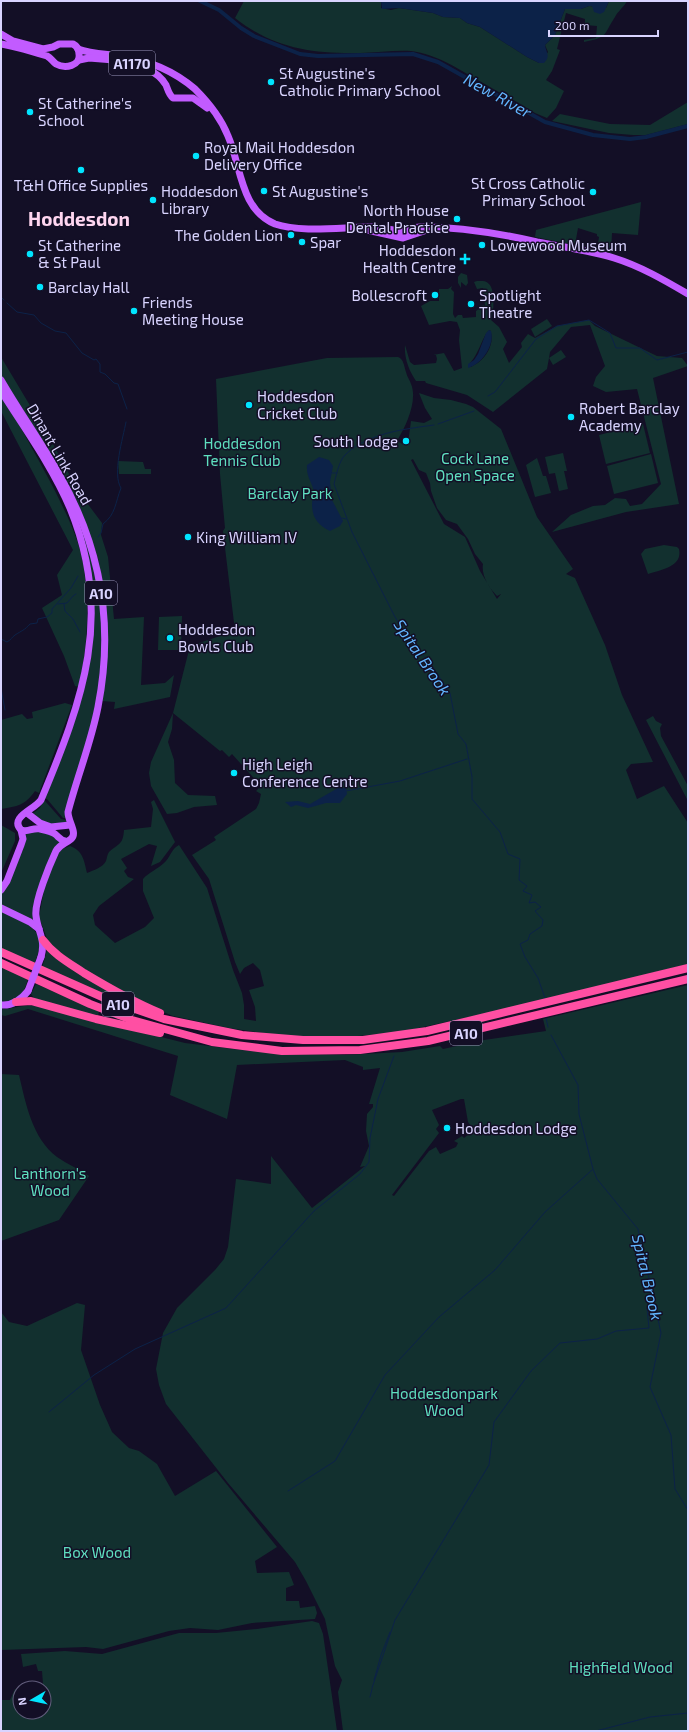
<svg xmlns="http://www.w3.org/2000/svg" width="689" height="1732" font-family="'Exo 2',sans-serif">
	<rect width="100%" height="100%" fill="#130f26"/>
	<g fill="#12302f" fill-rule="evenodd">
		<path d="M244,1H381V8L391,10L399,8L433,13L443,17L460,18L467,23L480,27L527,57L539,63L548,52L545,45L555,35L565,9H581L589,6L606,8L609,1H627C624,7 618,11 615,17C603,35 609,37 584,42V40L596,38L597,26L585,25V19L566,13L557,49L560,50L552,71L546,80L564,91L556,108L547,118L535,113C518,102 500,93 483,83C460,70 437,54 411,51C394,50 377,53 360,53C312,54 273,48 235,18Z"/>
		<path d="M688,102V124L646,135H633L609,133L552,121L560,114L610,124L650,125Z"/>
		<path d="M641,202L638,235L612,233L611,253L597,250L599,237L597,236V234L578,228L575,245L535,237L536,230Z"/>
		<path d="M461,273L467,275L468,283L466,286L461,282V288L458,283V277Z"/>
		<path d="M477,281C481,281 486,280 489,284C495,289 494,314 491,320L499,327L507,342L503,349L509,363L522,347L521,343L528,334L535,338L557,326L589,320L595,326L657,356L682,358L688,366L653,378L679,504L626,512L552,532L571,515L593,506L605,505L615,498L626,499L630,506L642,504L661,484L637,389L606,392L593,386L596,377L605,366L590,325L571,327L550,352L549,358L561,350L566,357L553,365L549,358L547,369L493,412L467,395L426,383L425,381H416C409,371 404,358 405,345L410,362L414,365L436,363L437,359L436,355H433L444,353L454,371L462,368L459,340L460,330L457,322L450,321L429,325L421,306L430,301H439V289H448L452,286L451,289L454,292L453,314L455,318L458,315H462L463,318L476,317V311L480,308V306L484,305V307L485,305L483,288L477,289L474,282ZM490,330C495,341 488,355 479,362C477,364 473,365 471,367L468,365C479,356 483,333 490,330Z"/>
		<path d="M547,319L552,326L535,337L531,329Z"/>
		<path d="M1,357L50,439L44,443L1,375Z"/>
		<path d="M398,357C404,359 404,367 406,372C407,377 410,380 411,384C418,400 406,426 398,439L399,442L404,445L408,443L411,421L424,423L432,419L425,408L419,393L434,398L451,400L466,404L473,407L501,429L537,517L573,569L566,574L575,578L605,645L622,695L653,762L631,764L626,770L637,799L664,786L688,823V964L529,1004L400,1032L337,1038L277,1035L229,1028L173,1016L129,998L87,972L49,944L39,917L44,890L56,855L62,849L70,846C83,851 84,860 87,873C94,870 102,868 106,861C107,858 107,855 109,852C119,843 123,845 124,830L151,827L153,809L151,802L154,800L175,842L160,862L151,866L157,846L149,844L121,859L127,868L124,871L128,877L134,879L99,906L93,915L95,925L115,943L145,927L154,918L143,891V879C149,872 158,869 164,863C170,858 171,849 179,845L207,888L233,970L242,993L244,1005V1019L256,1021L255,1007L249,990L264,986L260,970L253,963L244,968L240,974L235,962L209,879L192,855L216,840L214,837L256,809L259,803L261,794L256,791L261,786L232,754L229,757L222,750L220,751L173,713L172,729L168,742L174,760L175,783L188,795L215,796L217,805L194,807L177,813L167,814L151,786L149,773L151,762L173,713L190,646L235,631L223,531L225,528L220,474L216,379L327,358ZM413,459L419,470L426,473L430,483L431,491L437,508L446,520L457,524L468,539L475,554L483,564C481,575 489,588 497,596L501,594L497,599L480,571L465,537L444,524L411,460Z"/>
		<path d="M1,393C19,424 36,455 53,487C66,513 80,540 84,569C90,609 87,648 79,687L75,686L64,656L42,608L62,595L57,575L73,550L1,411Z"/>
		<path d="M18,412L88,540L101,605L102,653L97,704L66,818H63L47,799L44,798L81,701L87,677L93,628L78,526Z"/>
		<path d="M643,424L650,453L606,464L599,435Z"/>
		<path d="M53,444L78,491L102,523L101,535L108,557L114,619L144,617L141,685L165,683L174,675L170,697L114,709L115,702L102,701L104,593L98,558L77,501L47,449Z"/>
		<path d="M563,453L567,471H564L568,489L559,491L555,473L549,474L545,457Z"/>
		<path d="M651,454L658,483L614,494L607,466Z"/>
		<path d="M537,458L543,476H546L551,493L535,497L526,465Z"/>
		<path d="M118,461L143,462L145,469H151V474H119Z"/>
		<path d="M664,545L677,547L679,549C683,567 660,570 648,574L641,554L645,549Z"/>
		<path d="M182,616L181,650H158L159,617Z"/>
		<path d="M65,703L72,705L39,793L35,791C24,806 18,806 1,809V720L22,714L27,719L33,718L32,712Z"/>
		<path d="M653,716L656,721L662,724L660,728L661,736L688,786V801L646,720Z"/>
		<path d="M43,800L45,801L61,819L66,820L67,822C51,827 44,824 32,814L40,808Z"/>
		<path d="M1,825L15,833V841L1,873Z"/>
		<path d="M33,831L48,833L60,842L56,847L35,922L1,905V893L21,852L23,851L25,834Z"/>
		<path d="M1,912C27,923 51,930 34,964L1,948Z"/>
		<path d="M47,950L119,997L118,1000L42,968Z"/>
		<path d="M1,967L28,979C23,996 19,1000 1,1002Z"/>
		<path d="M36,984L99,1011L98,1017L36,1001L31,994Z"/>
		<path d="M688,985V1731H343L338,1692L342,1680L335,1666L325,1619L306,1581L295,1562L228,1483L166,1404L159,1385L156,1369L163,1333L177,1308L215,1270L224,1259L228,1247L236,1179L271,1184V1156L312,1208L365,1166L360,1167L369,1146L366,1131L367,1114L373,1107V1104H369L380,1068L363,1070V1067L345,1060L237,1065L227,1119L170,1095L178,1056L28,1009L5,1016L1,1015V1009C15,1009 24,1004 38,1006L185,1043L242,1050L291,1054L345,1055L402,1052L440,1046L443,1049L484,1040L546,1031L543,1019ZM461,1099H464L468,1122L474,1130L464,1138L462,1136L454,1141L458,1143L456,1147L440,1154L436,1147L429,1151L394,1196L392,1195L439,1133L436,1129L439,1125L432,1110Z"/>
		<path d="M1,1074L19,1075C26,1104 32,1138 57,1157C67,1164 79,1169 89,1176L59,1220L1,1241Z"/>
		<path d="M77,1303L85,1305L81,1350L100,1405L112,1432L129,1448L139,1451L157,1464L175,1496L216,1471L277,1547L255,1561L257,1573L289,1572L294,1585L286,1588V1601H299L300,1608L315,1606L317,1613L315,1619L252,1623L218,1630L190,1628L169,1631L103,1649L86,1647L1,1650V1312L9,1322L27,1326Z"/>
		<path d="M312,1621L319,1623L323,1634L337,1731H1V1700H10L15,1689H20V1712H44V1688H23L43,1684L42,1671H38L36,1664L23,1667L21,1654L65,1651L102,1654L179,1633H216L257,1629Z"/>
	</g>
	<g fill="#0c2248">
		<path d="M381,1H609L604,12L600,14L594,12L592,6H589L581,9H565L555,35L545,45C546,52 551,56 544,63H539L527,57L480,27L467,23L460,18L443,17L433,13L399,8L382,9Z"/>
		<path d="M489,330L491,331C495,345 482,364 468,368V364L474,360L478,354L486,333Z"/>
		<path d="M319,457L329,460L333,466L330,482L332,500L343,521L340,526L330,531C318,525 312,518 312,504C312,500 314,496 314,492C312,482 306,477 307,465Z"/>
		<path d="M338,788H346L347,794L340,803H326L308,808L296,805L291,807L285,802L298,801L310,804Z"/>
	</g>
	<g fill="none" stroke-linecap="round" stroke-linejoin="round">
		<g stroke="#0c2248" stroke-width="1">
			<path d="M1,297L4,300"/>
			<path d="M7,303L17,312L34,315L41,323L55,331L66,333L82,353L94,360L96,359L100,364V372L105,374L114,383L118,384L127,409"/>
			<path d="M488,396L495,392L536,339L557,326L589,320L610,333L616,348H640L657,360L688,352"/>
			<path d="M438,424L474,411"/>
			<path d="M434,425C405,429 367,433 345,455C339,461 336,476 334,484L352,532L394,615L404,633L418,651L428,660L450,693L458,734L466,744L472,777V799L500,832L508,854L520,859L519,880L527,886L523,891L532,895L529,903L535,902L541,907L535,911L543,920L542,926L530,934L528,940L520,944L525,957L538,978L545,998"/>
			<path d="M332,473H337"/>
			<path d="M342,518L346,519"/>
			<path d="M98,537L101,533L103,524C116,514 115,503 121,488C112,474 123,438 126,422"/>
			<path d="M58,604L67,603L73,596L76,594"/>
			<path d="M64,604L65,611L73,619L80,632"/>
			<path d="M1,639L7,642C11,640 12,637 15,635C21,631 25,630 30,624L37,623L38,619L47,617L52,613V609L71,588L78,576"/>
			<path d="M1,688L5,710"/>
			<path d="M346,791L400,781L467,759"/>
			<path d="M546,1018L548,1027"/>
			<path d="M551,1035L578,1085L579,1114L593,1169L597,1179L638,1229L661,1333L650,1387L671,1435L675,1489L688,1510"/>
			<path d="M49,1412L94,1375L135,1349L226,1308L314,1211L360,1174L369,1162L370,1138L378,1099L394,1056"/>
			<path d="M288,1491L335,1461L385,1375L439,1317L495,1270L545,1212L592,1170"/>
			<path d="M374,1680L381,1655L390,1632"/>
			<path d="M372,1688L395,1620L489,1465L494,1422L531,1371L560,1343L597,1339L616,1331L649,1328L647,1308L653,1302"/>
			<path d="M370,1697L372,1689"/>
			<path d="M596,1731L650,1717L688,1713"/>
		</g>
		<path stroke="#0c2248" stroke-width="4" d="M200,1L219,10L241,28L254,36L300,54L318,56L413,54L438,62L545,122L593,135L630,139L646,137L688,126"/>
		<g stroke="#c25bff" stroke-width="7">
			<path d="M1,34L13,41L43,49L53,47L59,44H73C77,46 79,49 79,54C81,66 65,69 56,64C52,61 51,58 47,56C37,53 10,45 1,44"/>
			<path d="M78,49C91,54 107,54 120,56C147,60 174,71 195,89C208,102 221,118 228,136C241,165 240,210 275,224C301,233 343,227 371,227C381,227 390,230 399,231C404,232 413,227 420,227C460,227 498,233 537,242C562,247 589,250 614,258C640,266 664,280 688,294"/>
			<path d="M79,60L89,58L114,60"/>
			<path d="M124,62C140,65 157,70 166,85C168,90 169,95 173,98H193L207,108"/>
			<path d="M367,230L403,238L430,229"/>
			<path d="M1,380C20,413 42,443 60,476C101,548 114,626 98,707C91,743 77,777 68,812C68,822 78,833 71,839C65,844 60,844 56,851C50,864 34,902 36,916C38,933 46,939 41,957"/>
			<path d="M1,391C25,429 52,466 70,508C114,615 83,700 41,800C34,810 9,817 21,830C28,833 33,827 40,829C45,830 51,831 55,834C59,837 60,840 65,841"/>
			<path d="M27,813L40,823L51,827L70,825"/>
			<path d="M1,890L7,881L21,845L23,839L21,830"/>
			<path d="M1,908L30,922L39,929"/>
			<path d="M1,1005C13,1006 21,1000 28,991"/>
		</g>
		<g stroke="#ff4fa3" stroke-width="8">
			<path d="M43,940C54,955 69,963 84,973C109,988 133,1002 160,1013"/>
			<path d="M1,952L109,1000L164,1019L242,1035L303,1040H363L427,1031L688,968"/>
			<path d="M1,963L90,1004L132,1020L212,1042L282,1051L360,1050L428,1041L688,979"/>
			<path d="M16,1002L31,1001L96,1019L160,1033"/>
		</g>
		<path stroke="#c25bff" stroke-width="7" d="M28,991L41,957"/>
	</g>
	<g fill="#00e5ff" stroke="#130f26" stroke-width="1.5">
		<circle cx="271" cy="82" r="4"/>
		<circle cx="30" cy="112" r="4"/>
		<circle cx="196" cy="156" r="4"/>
		<circle cx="81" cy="170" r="4"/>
		<circle cx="264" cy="191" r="4"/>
		<circle cx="593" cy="192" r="4"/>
		<circle cx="153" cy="200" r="4"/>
		<circle cx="457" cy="219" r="4"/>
		<circle cx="291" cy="235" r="4"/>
		<circle cx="302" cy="242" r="4"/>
		<circle cx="482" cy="245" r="4"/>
		<circle cx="30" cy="254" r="4"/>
		<path d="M463 253h4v4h4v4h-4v4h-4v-4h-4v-4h4z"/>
		<circle cx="40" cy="287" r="4"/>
		<circle cx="435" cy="295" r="4"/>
		<circle cx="471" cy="304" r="4"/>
		<circle cx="134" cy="311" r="4"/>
		<circle cx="249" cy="405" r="4"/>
		<circle cx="571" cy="417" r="4"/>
		<circle cx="406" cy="441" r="4"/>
		<circle cx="188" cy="537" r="4"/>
		<circle cx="170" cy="638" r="4"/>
		<circle cx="234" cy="773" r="4"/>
		<circle cx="447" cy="1128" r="4"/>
	</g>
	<g text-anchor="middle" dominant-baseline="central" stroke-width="3" stroke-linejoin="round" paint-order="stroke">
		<g fill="#130f26" stroke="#9e99be" stroke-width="1">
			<rect x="109" y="51" width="46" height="24" rx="3"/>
			<rect x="85" y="581" width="32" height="24" rx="3"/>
			<rect x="102" y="992" width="32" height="24" rx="3"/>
			<rect x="450" y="1021" width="32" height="24" rx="3"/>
		</g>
		<g font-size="14" font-weight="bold" fill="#d9d4ff">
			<text x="132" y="63">A1170</text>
			<text x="101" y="593">A10</text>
			<text x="118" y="1004">A10</text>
			<text x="466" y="1033">A10</text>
		</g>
		<g font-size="15" fill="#d9d4ff" stroke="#130f26" text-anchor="start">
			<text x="279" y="73">St Augustine's<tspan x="279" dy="17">Catholic Primary School</tspan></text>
			<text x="38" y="103">St Catherine's<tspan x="38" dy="17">School</tspan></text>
			<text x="204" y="147">Royal Mail Hoddesdon<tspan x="204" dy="17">Delivery Office</tspan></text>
			<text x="585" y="183" text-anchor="end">St Cross Catholic<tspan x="585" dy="17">Primary School</tspan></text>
			<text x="81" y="185" text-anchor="middle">T&amp;H Office Supplies</text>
			<text x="161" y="191">Hoddesdon<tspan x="161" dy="17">Library</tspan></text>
			<text x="272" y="191">St Augustine's</text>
			<text x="449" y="210" text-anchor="end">North House<tspan x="449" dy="17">Dental Practice</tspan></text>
			<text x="283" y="235" text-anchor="end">The Golden Lion</text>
			<text x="310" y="242">Spar</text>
			<text x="38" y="245">St Catherine<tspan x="38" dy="17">&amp; St Paul</tspan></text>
			<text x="490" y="245">Lowewood Museum</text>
			<text x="456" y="250" text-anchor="end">Hoddesdon<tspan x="456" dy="17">Health Centre</tspan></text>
			<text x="48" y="287">Barclay Hall</text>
			<text x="427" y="295" text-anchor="end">Bollescroft</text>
			<text x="479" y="295">Spotlight<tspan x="479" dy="17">Theatre</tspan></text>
			<text x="142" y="302">Friends<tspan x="142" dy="17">Meeting House</tspan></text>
			<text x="257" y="396">Hoddesdon<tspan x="257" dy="17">Cricket Club</tspan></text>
			<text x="579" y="408">Robert Barclay<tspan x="579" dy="17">Academy</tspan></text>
			<text x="398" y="441" text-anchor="end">South Lodge</text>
			<text x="196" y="537">King William IV</text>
			<text x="178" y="629">Hoddesdon<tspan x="178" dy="17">Bowls Club</tspan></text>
			<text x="242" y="764">High Leigh<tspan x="242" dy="17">Conference Centre</tspan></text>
			<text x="455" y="1128">Hoddesdon Lodge</text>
		</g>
		<g font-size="15" fill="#5fe0c0" stroke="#130f26">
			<text x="242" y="443">Hoddesdon<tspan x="242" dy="17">Tennis Club</tspan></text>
			<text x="475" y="458">Cock Lane<tspan x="475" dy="17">Open Space</tspan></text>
			<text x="290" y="493">Barclay Park</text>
			<text x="50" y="1173">Lanthorn's<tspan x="50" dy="17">Wood</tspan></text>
			<text x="444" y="1393">Hoddesdonpark<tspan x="444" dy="17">Wood</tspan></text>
			<text x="97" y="1552">Box Wood</text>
			<text x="621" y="1667">Highfield Wood</text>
		</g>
		<g font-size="15" fill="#d9d4ff" stroke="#130f26">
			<text transform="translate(60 454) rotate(60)">Dinant Link Road</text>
		</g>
		<g font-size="16" font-style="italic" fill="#62b6ff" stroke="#130f26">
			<text transform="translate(498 95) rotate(29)">New River</text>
			<text transform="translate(423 657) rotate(56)">Spital Brook</text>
			<text transform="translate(648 1277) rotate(77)">Spital Brook</text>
		</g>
		<g font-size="19" font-weight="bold" fill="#ffd6f0" stroke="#130f26">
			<text x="79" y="218">Hoddesdon</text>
		</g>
	</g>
	<rect width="689" height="1732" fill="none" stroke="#d9d4ff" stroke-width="4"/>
	<g transform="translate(32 1700) rotate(261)"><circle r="19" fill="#130f26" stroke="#625e7d"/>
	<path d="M0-3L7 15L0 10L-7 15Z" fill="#00e5ff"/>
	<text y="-6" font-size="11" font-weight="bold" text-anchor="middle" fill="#d9d4ff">N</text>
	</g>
	<path d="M549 30v6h109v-6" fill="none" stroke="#d9d4ff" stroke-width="2"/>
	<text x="555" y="30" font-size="12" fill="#d9d4ff" stroke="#130f26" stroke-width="3" paint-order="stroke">200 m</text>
</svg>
